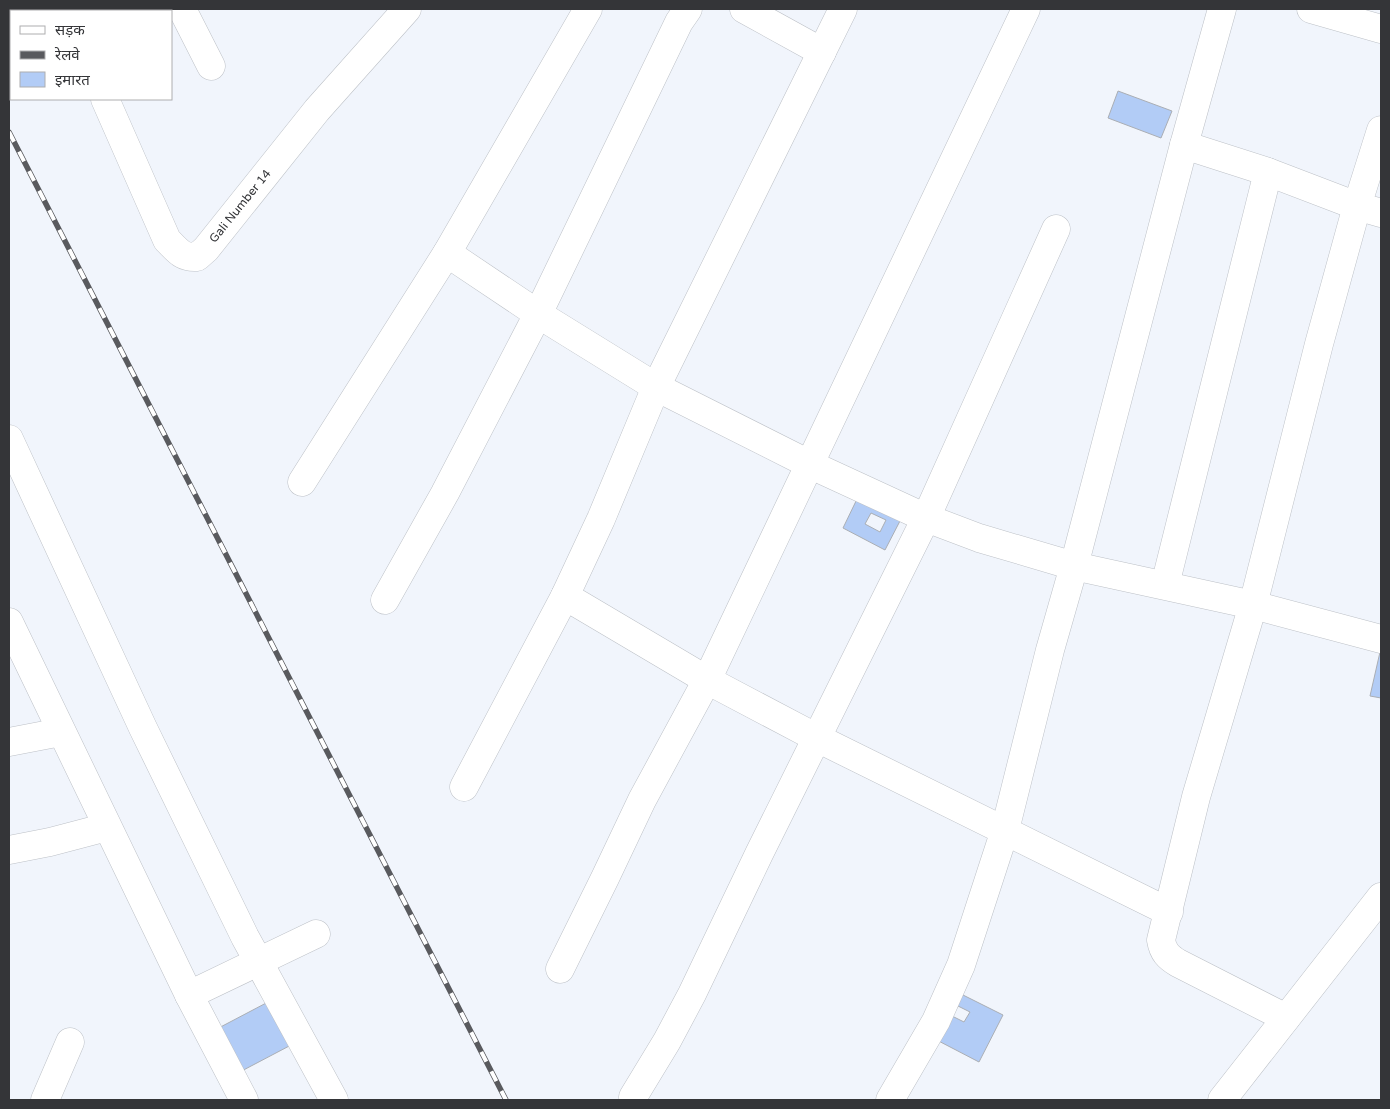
<svg xmlns="http://www.w3.org/2000/svg" width="1390" height="1109" font-family="'Varela Round','Noto Sans Devanagari',sans-serif">
	<rect width="100%" height="100%" fill="#f1f5fc"/>
	<g fill="#b2ccf6" stroke="#aaaeb4" fill-rule="evenodd">
		<path d="M1118,91L1172,111L1161,138L1108,118Z"/>
		<path d="M858,497L901,519L885,550L843,528ZM871,513L886,520L880,532L865,524Z"/>
		<path d="M1380,652H1381V698L1370,696Z"/>
		<path d="M953,990L1003,1015L979,1062L929,1036ZM958,1006L970,1012L964,1022L952,1016Z"/>
		<path d="M270,1001L293,1044L234,1075L211,1032Z"/>
	</g>
	<g fill="none" stroke-linecap="round" stroke-linejoin="round">
		<g stroke="#bdc1c7" stroke-width="29">
			<g id="minor">
				<path d="M65,9L66,11"/>
				<path d="M182,9L211,66"/>
				<path d="M744,9L822,52"/>
				<path d="M1311,9L1381,29"/>
				<path d="M105,99L167,240C178,251 182,258 197,257L206,249L317,110L407,9"/>
				<path d="M1184,145L1268,172L1357,206L1381,213"/>
				<path d="M447,253L538,314L656,387L809,464L926,518L979,538L1074,566L1253,605L1381,639"/>
				<path d="M9,439L143,728L245,937L334,1100"/>
				<path d="M302,482L447,253L588,9"/>
				<path d="M1165,585L1268,172"/>
				<path d="M565,596L707,680L817,738L1169,912"/>
				<path d="M385,600L445,493L538,314L679,22L688,9"/>
				<path d="M9,622L189,995L244,1100"/>
				<path d="M9,742L61,732"/>
				<path d="M464,787L565,596L601,519L656,387L843,9"/>
				<path d="M9,850L50,842L107,827"/>
				<path d="M560,969L605,878L642,800L707,680L1026,9"/>
				<path d="M189,995L316,934"/>
				<path d="M1286,1018L1178,963C1168,957 1163,952 1161,940L1196,797L1253,605L1319,344L1357,206L1381,130"/>
				<path d="M633,1097L667,1041L692,994L759,854L926,518L1056,229"/>
				<path d="M45,1100L70,1042"/>
				<path d="M890,1100L936,1021L961,965L1005,830L1050,650L1074,566L1184,145L1222,9"/>
				<path d="M1222,1100L1381,897"/>
			</g>
		</g>
		<use href="#minor" stroke="#fff" stroke-width="28"/>
		<g stroke="#595a5e" stroke-width="5.5">
			<path id="rail" d="M9,132L506,1100"/>
		</g>
		<use href="#rail" stroke="#fff" stroke-width="4" stroke-dasharray="11" stroke-linecap="butt"/>
	</g>
	<g text-anchor="middle" dominant-baseline="central" stroke-width="4" stroke-linejoin="round" paint-order="stroke">
		<g font-size="12" fill="#343538" stroke="#fff">
			<text transform="translate(240 206) rotate(-51)">Gali Number 14</text>
		</g>
	</g>
	<rect width="1390" height="1109" fill="none" stroke="#343538" stroke-width="20"/>
	<rect x="10" y="10" width="162" height="90" fill="#ffffff" stroke="#aeaeaf"/>
	<rect x="20" y="26" width="25" height="8" fill="#ffffff" stroke="#aeaeaf"/>
	<text x="55" y="35" font-size="15" fill="#343538">सड़क</text>
	<rect x="20" y="51" width="25" height="8" fill="#595a5e" stroke="#aeaeaf"/>
	<text x="55" y="60" font-size="15" fill="#343538">रेलवे</text>
	<rect x="20" y="72" width="25" height="15" fill="#b2ccf6" stroke="#aeaeaf"/>
	<text x="55" y="85" font-size="15" fill="#343538">इमारत</text>
</svg>
